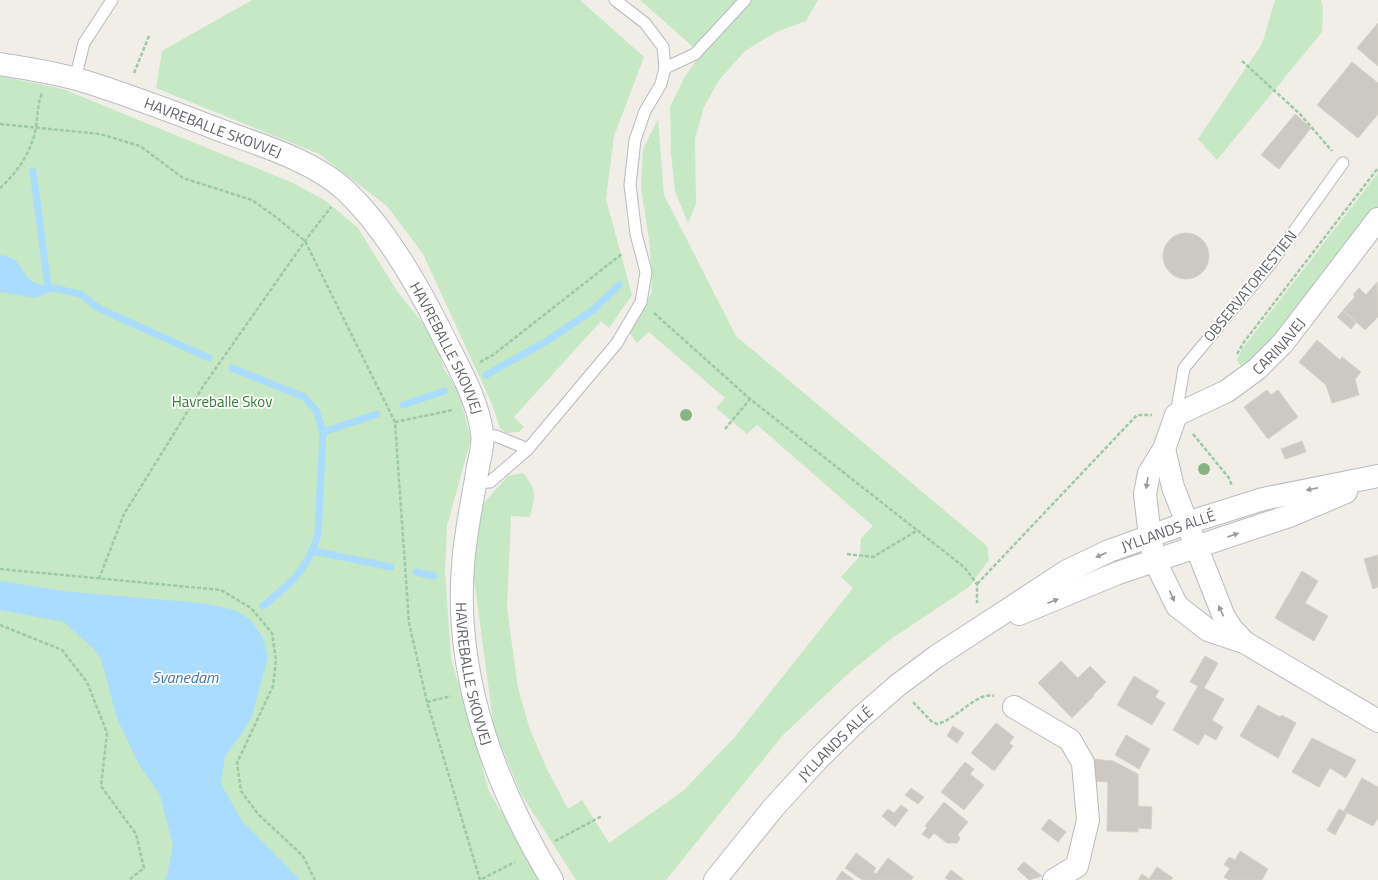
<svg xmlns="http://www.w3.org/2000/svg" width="1378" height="880" font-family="'Titillium Web',sans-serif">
	<rect width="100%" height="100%" fill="#f1eee7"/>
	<g fill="#c6e8c4">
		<path d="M252,0H580L644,57L614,136L606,199L632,295L609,328L601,321L514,417L524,427L519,432L506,433L500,428L492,404L423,254L387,206L319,154L156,88L162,51Z"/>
		<path d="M640,0H818L806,21L776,32L745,51L719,80L704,107L695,139L696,204L688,223L675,191L671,154L670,107L684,78L701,54Z"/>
		<path d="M1275,0H1321L1323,7L1322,32L1217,160L1198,139L1262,44Z"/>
		<path d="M0,76L63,89L293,183L326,201L358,228L397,291L434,337L444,369L459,393L471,439L447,526L445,572L451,658L489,791L541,880H0Z"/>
		<path d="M658,119L664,195L736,336L987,546L989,560L969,587L891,639L850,672L783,735L666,880H576L521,794L494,728L473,572L483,504L508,476L523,473C538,492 535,495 530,517L511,516L507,608L518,688L530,730L547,769L568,809L582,800L609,843L683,791L734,738L853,588L841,577L860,556L861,538L873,526L757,425L747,434L716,408L725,398L649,332L637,343L630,333L652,292L650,246L641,188L643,149Z"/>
		<path d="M1378,173V207L1300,309L1255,358L1240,365L1237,360L1242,349Z"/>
	</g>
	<g fill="#a9dcff">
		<path d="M0,255C23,257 20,274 33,282C38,284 44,285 48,287L50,292L35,298L0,292Z"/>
		<path d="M0,581L72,592L202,603L235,610L251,620L263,638L268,657L252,716L243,732L225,756L221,784L242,821L300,880H164L167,876L173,845L160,795L138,763L117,718L101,659L94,649L64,622L0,610Z"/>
	</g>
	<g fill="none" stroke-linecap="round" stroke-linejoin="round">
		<g stroke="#a9dcff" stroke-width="7">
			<path d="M33,171L48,287L80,294L100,309L209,358"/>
			<path d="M232,368L304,397L316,410L323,432L318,534C307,571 292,582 263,606"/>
			<path d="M486,375L545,342L593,310L619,285"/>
			<path d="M403,405L444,391"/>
			<path d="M323,432L377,414"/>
			<path d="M313,551L391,567"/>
			<path d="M416,572L434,576"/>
		</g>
	</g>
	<g fill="#ccc9c4" stroke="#d6d0c6">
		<path d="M1378,23V66L1357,48Z"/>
		<path d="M1352,62L1378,83V114L1358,138L1317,105Z"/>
		<path d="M1295,114L1311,128L1279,169L1261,155Z"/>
		<circle cx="1186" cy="256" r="23"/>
		<path d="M1377,282L1378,317L1365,330L1343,310L1355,297L1353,295L1359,288L1366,295Z"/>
		<path d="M1343,311L1356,323L1351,329L1337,317Z"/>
		<path d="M1317,340L1340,360L1342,357L1361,372L1355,379L1359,395L1332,403L1326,385L1299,362Z"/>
		<path d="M1267,390L1271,395L1278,390L1298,417L1268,439L1244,407Z"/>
		<path d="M1302,441L1306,452L1285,459L1281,449Z"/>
		<path d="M1378,555V587L1373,589L1364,559Z"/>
		<path d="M1302,571L1318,581L1305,603L1328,616L1314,641L1275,618Z"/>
		<path d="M1205,656L1218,663L1204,688L1224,699L1212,720L1223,727L1216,740L1205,734L1198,745L1173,730L1198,686L1190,682Z"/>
		<path d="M1061,661L1078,678L1090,666L1106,682L1093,695L1094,696L1072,718L1038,683Z"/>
		<path d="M1134,676L1159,691L1155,697L1165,703L1152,725L1117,705Z"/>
		<path d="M1258,705L1280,717L1282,715L1296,723L1278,758L1240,736Z"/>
		<path d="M996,723L1014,737L1009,743L1013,746L994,771L971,753Z"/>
		<path d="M953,726L964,733L957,743L947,736Z"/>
		<path d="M1126,735L1150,749L1139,769L1115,755Z"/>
		<path d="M1312,738L1356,760L1346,778L1330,768L1319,787L1292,772Z"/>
		<path d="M1092,759L1113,761L1138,774V806L1152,807L1151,829L1138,828V832L1107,831L1108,782L1091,781Z"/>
		<path d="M965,762L974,769L970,774L984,785L964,810L941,792Z"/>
		<path d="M1362,778L1378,787V818L1373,826L1344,811Z"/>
		<path d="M911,788L924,797L918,804L905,795Z"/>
		<path d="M944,802L968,822L958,834L960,839L957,843H947L934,833L929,839L922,834L927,828L925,826Z"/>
		<path d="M901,805L908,810L895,827L882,816L888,809L894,813Z"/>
		<path d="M1339,809L1347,813L1335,835L1327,830Z"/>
		<path d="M1049,819L1066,832L1058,842L1041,829Z"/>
		<path d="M1240,851L1268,869L1262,880H1229L1224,877L1230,868L1224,865L1229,857L1235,860Z"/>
		<path d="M856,853L876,868L873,872L876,874L888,858L913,877L911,880H862L845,868Z"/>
		<path d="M1024,862L1042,876L1029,880L1017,869Z"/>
		<path d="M1157,867L1173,878L1171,880H1138L1142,874L1149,879Z"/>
		<path d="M951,870L963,879V880H948L945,878Z"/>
		<path d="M842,871L854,880H836Z"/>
	</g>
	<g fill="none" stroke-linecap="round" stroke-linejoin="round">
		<g stroke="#b8babe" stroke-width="13">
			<g id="lane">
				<path d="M665,68L695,54L745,0"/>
				<path d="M75,79L84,43L112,0"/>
				<path d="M1176,415L1184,368L1271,263L1343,163"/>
				<path d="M483,436H496L528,449"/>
				<path d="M476,483L490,482L528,449L617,343L641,302L646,272L636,234L630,185L635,140L645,111L661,84L665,68L663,47L645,23L615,0"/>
			</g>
		</g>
		<g stroke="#b8babe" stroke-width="24">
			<g id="street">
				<path d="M1164,449L1173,487L1187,523"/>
				<path id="s1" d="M1150,537L1145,494L1149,473L1164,449L1176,415L1227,391L1257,369L1283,343L1378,219"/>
				<path d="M1014,707L1070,740L1083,763L1088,820L1077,866L1054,880"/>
			</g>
		</g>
		<g stroke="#b9bcc1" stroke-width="24">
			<g id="secondary">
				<path id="s2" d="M0,64C26,68 52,72 77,79C127,94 176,113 225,132C264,146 315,162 346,191C384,227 416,282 440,330C456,363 477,396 482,433C484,444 480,456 478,467C473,499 465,533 463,566C454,677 496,788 552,880"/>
				<path d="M1191,533L1224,617L1231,628L1244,642"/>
				<path d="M1152,547L1155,561L1177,606L1208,630L1244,642L1378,721"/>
				<path d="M1019,614L1118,573L1292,515L1346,492"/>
				<path id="s3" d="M715,880L774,807L818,759L860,718L898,685L937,656L1067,571L1109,551L1187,523L1263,499L1378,476"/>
			</g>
		</g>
		<g stroke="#9dc9a8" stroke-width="2.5" stroke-dasharray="4 2" stroke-linecap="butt">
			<path d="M1242,61L1300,114L1332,151"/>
			<path d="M134,73L149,36"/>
			<path d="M0,124L100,134L140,146L183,178L252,200L276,217L305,241L395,422L409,623L427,702L480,880L515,862"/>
			<path d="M0,188C18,172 32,151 36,127C38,115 37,105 42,93"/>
			<path d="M654,313L750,399L964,567L977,584V603"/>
			<path d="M1237,354L1244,342L1378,168"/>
			<path d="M480,362L493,355L623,253"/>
			<path d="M395,422L453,410"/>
			<path d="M725,429L750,399"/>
			<path d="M1193,434L1229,478L1232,486"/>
			<path d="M847,554L873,557L918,530"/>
			<path d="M0,569L221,590L251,608L272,633L276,660L273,686L237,763L241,791L259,815L303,856L315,880"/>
			<path d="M99,579L124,514L204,385L305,241L331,207"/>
			<path d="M977,584L1137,415H1152"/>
			<path d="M0,625L62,650L87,682L107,733L101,786L136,834L144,868L129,880"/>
			<path d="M427,702L451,696"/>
			<path d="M913,702L931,721L937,724C956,720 977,691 994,696"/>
			<path d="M555,841L602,816"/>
		</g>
		<use href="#lane" stroke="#fff" stroke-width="11"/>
		<use href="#street" stroke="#fff" stroke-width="22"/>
		<use href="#secondary" stroke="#fff" stroke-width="22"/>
	</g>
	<g fill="#89b285">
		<circle cx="686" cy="415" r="6"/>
		<circle cx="1204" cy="469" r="6"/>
	</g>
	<defs><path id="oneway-solid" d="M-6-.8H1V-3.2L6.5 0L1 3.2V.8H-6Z"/></defs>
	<g fill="#979a9d">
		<use href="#oneway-solid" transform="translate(1147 483) rotate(99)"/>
		<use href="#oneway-solid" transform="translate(1312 489) rotate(169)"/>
		<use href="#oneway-solid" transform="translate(1233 535) rotate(-19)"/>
		<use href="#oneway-solid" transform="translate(1101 555) rotate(155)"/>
		<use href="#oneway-solid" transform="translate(1172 596) rotate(65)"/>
		<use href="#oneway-solid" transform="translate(1053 601) rotate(-21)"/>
		<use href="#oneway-solid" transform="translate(1221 611) rotate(-115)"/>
	</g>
	<g text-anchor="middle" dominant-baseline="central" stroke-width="3.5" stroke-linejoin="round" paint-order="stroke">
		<g font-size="15" fill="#5f6368" stroke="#fff">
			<text stroke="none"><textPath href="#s2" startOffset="223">HAVREBALLE SKOVVEJ</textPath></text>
			<text transform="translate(1250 286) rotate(-51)">OBSERVATORIESTIEN</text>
			<text stroke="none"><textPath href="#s1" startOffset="254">CARINAVEJ</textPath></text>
			<text stroke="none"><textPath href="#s2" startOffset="559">HAVREBALLE SKOVVEJ</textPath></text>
			<text stroke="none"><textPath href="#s3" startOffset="581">JYLLANDS ALLÉ</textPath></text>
			<text stroke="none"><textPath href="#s2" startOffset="895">HAVREBALLE SKOVVEJ</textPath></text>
			<text stroke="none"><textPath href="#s3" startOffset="182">JYLLANDS ALLÉ</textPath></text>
		</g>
		<g font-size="15" fill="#348135" stroke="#fff">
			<text x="222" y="401">Havreballe Skov</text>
		</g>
		<g font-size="16" font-style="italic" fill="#4178aa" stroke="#fff">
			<text x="185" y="677">Svanedam</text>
		</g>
	</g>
</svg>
